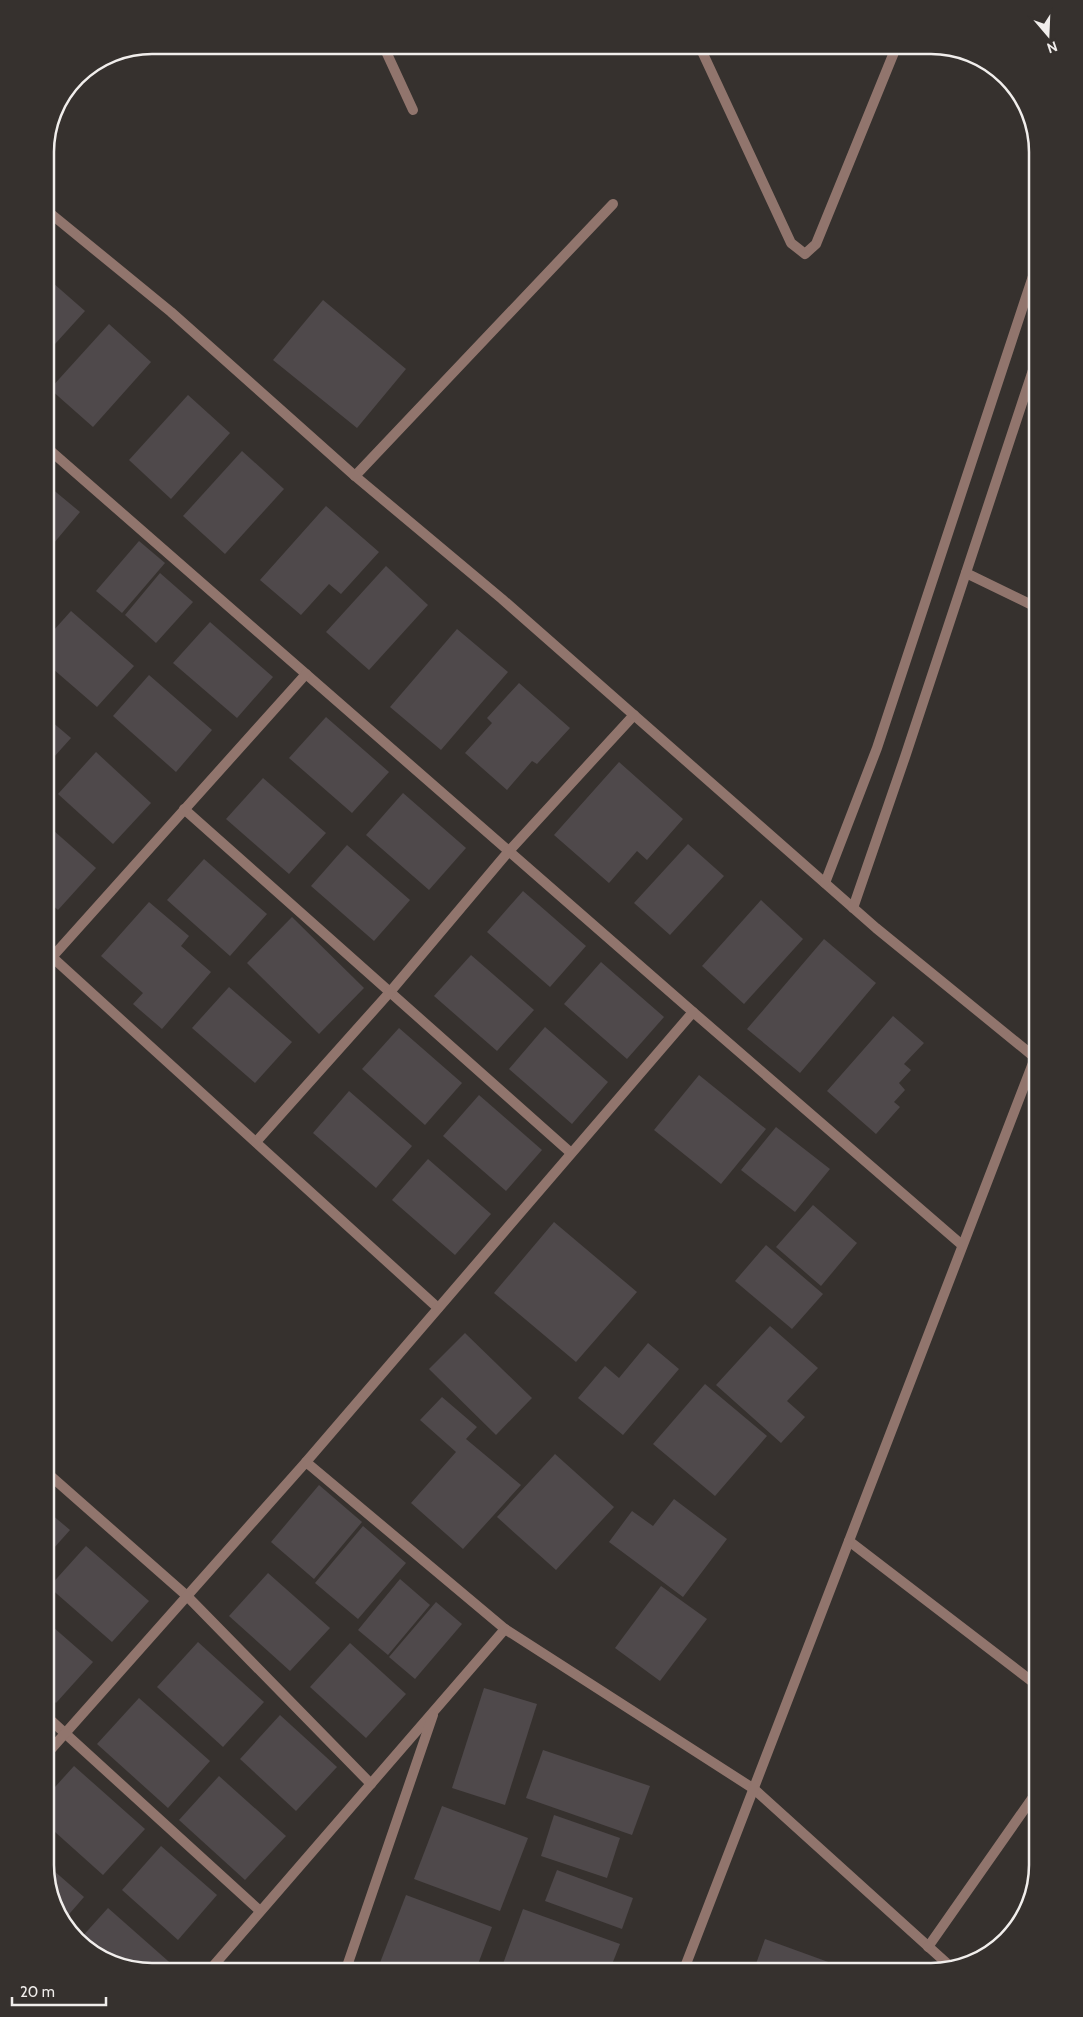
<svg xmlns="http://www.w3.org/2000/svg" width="1083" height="2017" font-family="Cabin,sans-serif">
	<rect width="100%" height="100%" fill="#36312e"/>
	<g fill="#4f494b">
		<path d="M45,276L85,311L45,355Z"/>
		<path d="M323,300L406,369L357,428L273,360Z"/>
		<path d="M109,324L151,362L93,427L50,389Z"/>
		<path d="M188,395L230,433L171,499L129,460Z"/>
		<path d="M242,451L284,489L225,554L183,516Z"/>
		<path d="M45,483L80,512L48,550L45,547Z"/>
		<path d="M326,506L379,552L341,594L329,584L301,615L260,580Z"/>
		<path d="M139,541L165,563L122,613L96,591Z"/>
		<path d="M386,566L428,605L369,670L326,632Z"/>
		<path d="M160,573L193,602L156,643L125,615Z"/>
		<path d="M71,611L134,666L97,707L45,662V640Z"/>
		<path d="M210,622L273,677L237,718L173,663Z"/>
		<path d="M457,629L508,672L441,750L390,707Z"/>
		<path d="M149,675L212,730L176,772L113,716Z"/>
		<path d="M519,683L570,728L537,764L532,761L507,790L465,753L492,723L487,718Z"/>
		<path d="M45,716L71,738L45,767Z"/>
		<path d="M326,717L389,772L352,813L289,758Z"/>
		<path d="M96,752L151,803L113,844L58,794Z"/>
		<path d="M619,762L683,819L647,860L637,851L609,883L554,835Z"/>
		<path d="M263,778L326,833L289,874L226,819Z"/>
		<path d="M403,793L466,848L429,890L366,835Z"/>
		<path d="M45,823L96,868L58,910L45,899Z"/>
		<path d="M688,844L724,876L670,935L634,903Z"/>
		<path d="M347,845L410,900L374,941L311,886Z"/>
		<path d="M204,859L267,914L230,956L167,900Z"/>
		<path d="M523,891L586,946L550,987L487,932Z"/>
		<path d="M761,900L803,939L744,1004L702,966Z"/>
		<path d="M149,902L189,936L181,946L211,972L162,1029L133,1004L143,993L101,956Z"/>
		<path d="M292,917L364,988L319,1034L247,963Z"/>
		<path d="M824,939L876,983L800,1073L747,1029Z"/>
		<path d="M471,955L534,1010L497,1051L434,996Z"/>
		<path d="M601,962L664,1017L627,1059L564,1004Z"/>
		<path d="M229,987L292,1042L255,1083L192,1028Z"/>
		<path d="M893,1016L924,1043L904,1064L911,1070L899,1083L905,1090L894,1102L900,1107L876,1134L827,1091Z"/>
		<path d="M545,1027L608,1082L572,1124L509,1069Z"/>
		<path d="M399,1028L462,1083L425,1125L362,1069Z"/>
		<path d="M699,1075L766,1129L721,1184L654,1130Z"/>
		<path d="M349,1091L412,1146L376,1188L313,1133Z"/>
		<path d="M479,1095L542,1150L506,1191L443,1136Z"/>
		<path d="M776,1127L830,1169L795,1212L741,1170Z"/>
		<path d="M428,1159L491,1214L455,1255L392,1200Z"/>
		<path d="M813,1205L857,1243L821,1286L776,1247Z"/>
		<path d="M554,1222L637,1292L576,1362L494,1293Z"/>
		<path d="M766,1245L823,1294L792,1329L735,1281Z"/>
		<path d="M770,1326L818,1368L787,1401L805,1417L781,1443L716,1385Z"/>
		<path d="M465,1333L532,1398L496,1435L429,1369Z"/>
		<path d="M648,1343L679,1369L623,1435L578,1398L605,1366L619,1378Z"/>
		<path d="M705,1384L767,1436L715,1496L653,1444Z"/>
		<path d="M442,1397L477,1427L466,1439L521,1485L463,1549L411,1503L456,1452L420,1420Z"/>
		<path d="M555,1454L614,1507L556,1570L497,1517Z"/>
		<path d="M319,1485L362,1522L314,1579L271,1542Z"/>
		<path d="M674,1499L727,1539L683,1597L609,1542L632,1511L653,1526Z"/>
		<path d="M45,1509L70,1530L45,1558Z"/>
		<path d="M363,1526L406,1563L358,1619L315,1583Z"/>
		<path d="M86,1546L149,1601L112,1642L49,1587Z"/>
		<path d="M268,1573L330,1628L290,1671L229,1616Z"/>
		<path d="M400,1579L430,1605L388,1655L358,1630Z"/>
		<path d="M661,1586L707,1619L660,1681L615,1648Z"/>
		<path d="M436,1602L462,1624L415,1679L389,1657Z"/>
		<path d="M45,1620L93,1662L56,1703L45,1693Z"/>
		<path d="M198,1642L264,1702L223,1747L157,1687Z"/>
		<path d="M350,1643L406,1694L366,1738L310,1687Z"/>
		<path d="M484,1688L537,1704L505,1805L452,1788Z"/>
		<path d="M139,1698L210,1761L168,1808L97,1744Z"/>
		<path d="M280,1715L337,1767L296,1811L240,1759Z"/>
		<path d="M543,1750L650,1786L632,1835L526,1798Z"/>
		<path d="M74,1766L145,1829L103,1875L45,1823V1798Z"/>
		<path d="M219,1776L286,1836L245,1880L179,1820Z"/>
		<path d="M442,1806L528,1838L500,1911L414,1879Z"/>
		<path d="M554,1815L620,1838L607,1878L541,1856Z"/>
		<path d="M161,1846L217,1895L178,1940L122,1890Z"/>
		<path d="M45,1863L84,1897L64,1920L53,1907Z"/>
		<path d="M557,1870L633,1898L622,1929L545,1901Z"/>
		<path d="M406,1895L492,1927L475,1972H389L378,1968Z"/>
		<path d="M108,1908L176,1968L173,1972H145L92,1954L80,1939Z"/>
		<path d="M523,1909L620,1944L609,1972H500Z"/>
		<path d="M765,1939L842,1967L840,1972H753Z"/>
	</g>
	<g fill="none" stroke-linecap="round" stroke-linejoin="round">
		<g stroke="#91756d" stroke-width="10">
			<path d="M383,45L413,110"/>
			<path d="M699,45L791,243L805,254L816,244L897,45"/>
			<path d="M45,446L693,1012"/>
			<path d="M355,476L613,204"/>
			<path d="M966,573L1038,608"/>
			<path d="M184,809L571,1153"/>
			<path d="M52,957L438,1308"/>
			<path d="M45,965L306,674"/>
			<path d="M256,1142L390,992L509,851L634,715"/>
			<path d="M306,1462L693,1012L962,1245"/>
			<path d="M45,1471L187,1596L371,1784"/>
			<path d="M849,1541L1038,1686"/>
			<path d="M45,1715L260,1911"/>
			<path d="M45,1756L306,1462L505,1629L754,1789L952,1968"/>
			<path d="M928,1947L1038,1790"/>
			<path d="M208,1972L505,1629"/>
			<path d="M345,1972L433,1715"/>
			<path d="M683,1972L1038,1050"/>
		</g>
		<g stroke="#91756d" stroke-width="10">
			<path d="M45,209L171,312L355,476L502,599L876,928L1038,1060"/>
			<path d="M825,883L877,748L1038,261"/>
			<path d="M853,908L905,757L1038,355"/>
		</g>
	</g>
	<path d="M0 0H1083V2017H0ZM152 54H931A98 98 0 0 1 1029 152V1865A98 98 0 0 1 931 1963H152A98 98 0 0 1 54 1865V152A98 98 0 0 1 152 54Z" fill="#36312e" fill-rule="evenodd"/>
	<path fill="none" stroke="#f1eeec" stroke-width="2.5" d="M152 54H931A98 98 0 0 1 1029 152V1865A98 98 0 0 1 931 1963H152A98 98 0 0 1 54 1865V152A98 98 0 0 1 152 54Z"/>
	<g transform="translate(1048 35) rotate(161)" stroke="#36312e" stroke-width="4" paint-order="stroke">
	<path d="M0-4L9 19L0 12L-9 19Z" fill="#f1eeec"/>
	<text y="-8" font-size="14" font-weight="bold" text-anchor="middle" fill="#f1eeec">N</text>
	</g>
	<path d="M12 1997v8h94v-8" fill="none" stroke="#f1eeec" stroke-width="2.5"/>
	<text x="20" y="1997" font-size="15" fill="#f1eeec" stroke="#36312e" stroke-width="4" paint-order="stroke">20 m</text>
</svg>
